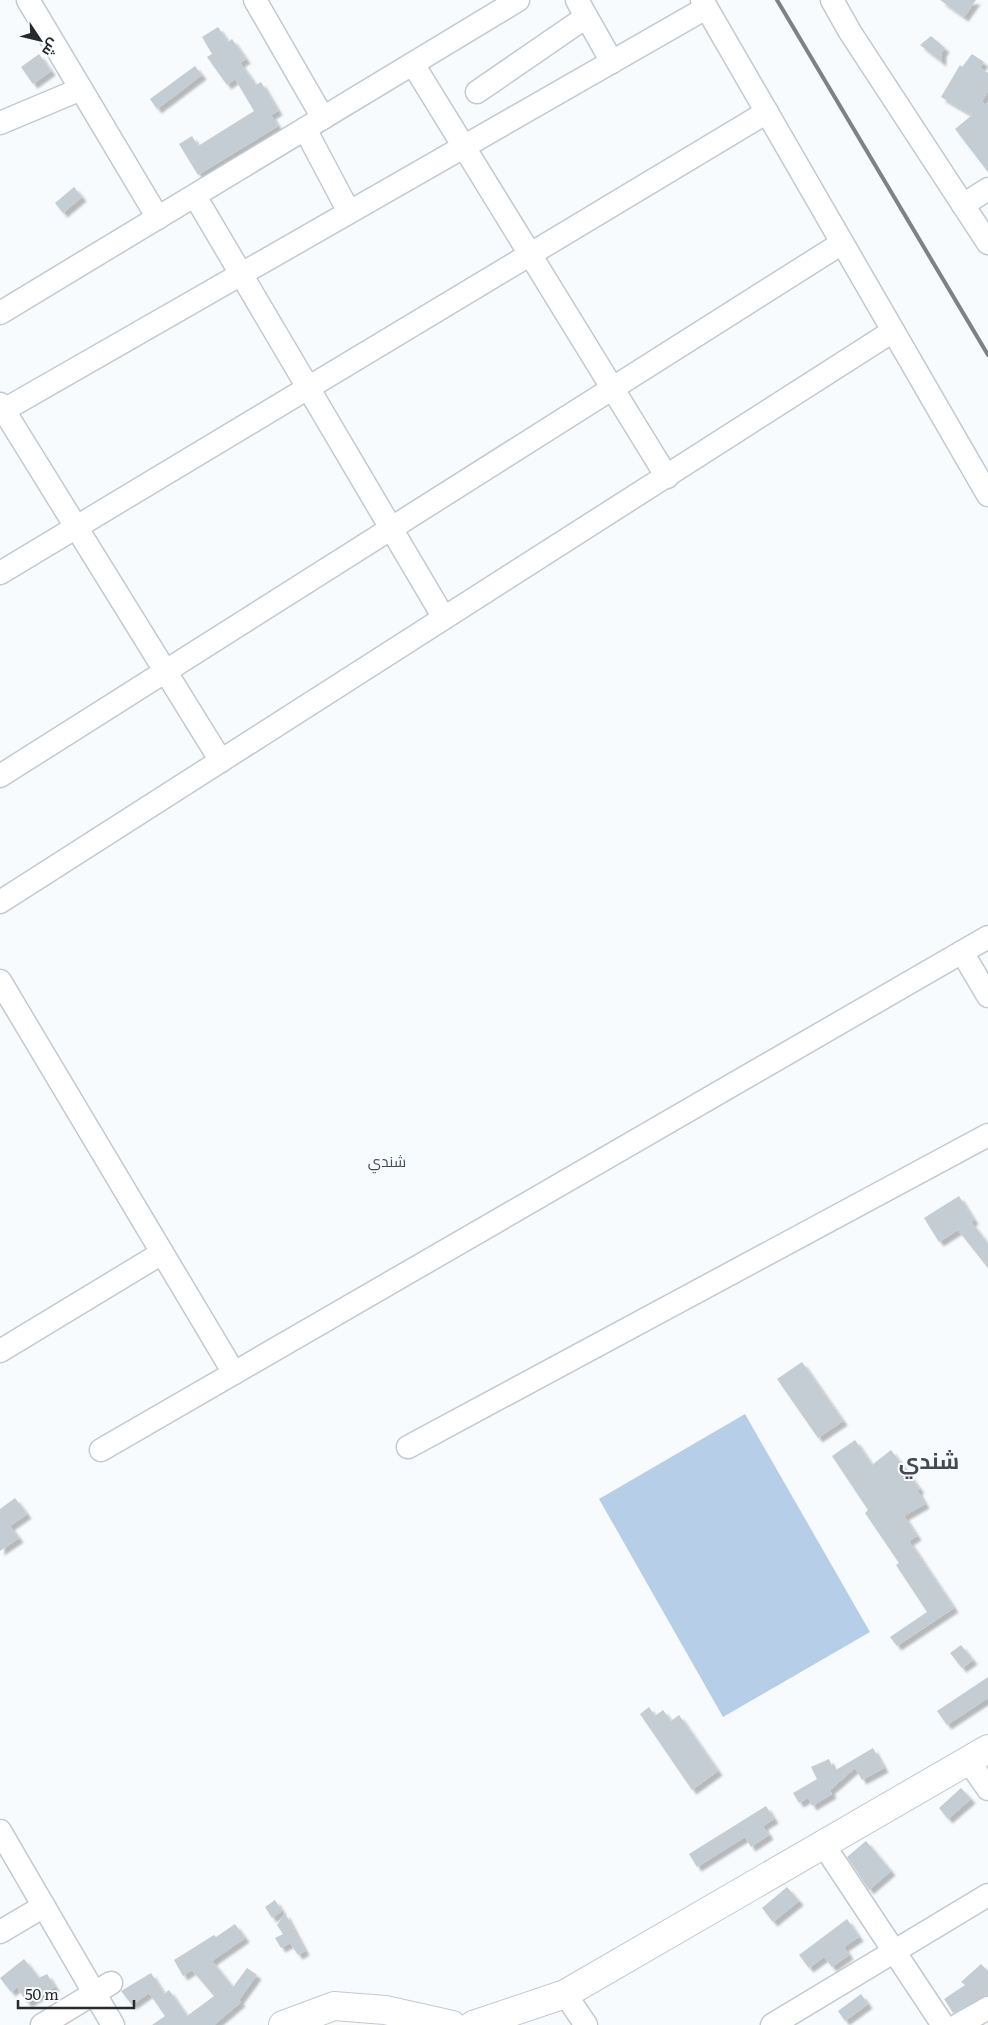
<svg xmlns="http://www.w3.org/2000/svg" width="988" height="2025" font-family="Literata,Cairo,serif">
	<defs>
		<filter id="shadow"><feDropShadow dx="4.5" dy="4.5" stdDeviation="1" flood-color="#0004"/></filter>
	</defs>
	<rect width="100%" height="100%" fill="#f8fbfe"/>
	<path fill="#b6cee8" d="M745,1414L870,1632L723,1717L599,1499Z"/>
	<g fill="#c4ccd4" filter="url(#shadow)">
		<path d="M940,0H976L964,17Z"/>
		<path d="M218,27L228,42L232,39L246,59L240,63L256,85L261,82L278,111L271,115L278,126L198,175L179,144L192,136L198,146L254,111L235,79L227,85L207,57L212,54L202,37Z"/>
		<path d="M931,36L945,48L942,52V62L920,45Z"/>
		<path d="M39,54L51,71L33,84L21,67Z"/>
		<path d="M972,54L984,62L980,68L988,73V91L982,101L985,105L988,103V172L955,129L972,115L941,97L960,65L962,67Z"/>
		<path d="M195,66L202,75L157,109L150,99Z"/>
		<path d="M74,187L82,197L63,213L55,203Z"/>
		<path d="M959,1196L974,1220L971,1222L988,1244V1268L958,1230L939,1242L924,1218Z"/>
		<path d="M802,1362L843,1421L818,1438L777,1379Z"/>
		<path d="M855,1440L872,1465L891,1450L920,1489L917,1490L925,1504L904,1516L917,1536L909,1541L954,1608L897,1646L890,1637L927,1612L896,1565L899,1563L865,1513L868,1510L832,1456Z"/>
		<path d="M15,1498L27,1514L10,1526L19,1538L0,1551V1509Z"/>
		<path d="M961,1645L973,1660L962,1668L950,1653Z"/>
		<path d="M988,1677V1698L947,1725L937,1711Z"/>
		<path d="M649,1707L655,1716L663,1710L671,1721L679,1715L718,1771L692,1790L640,1714Z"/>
		<path d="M873,1748L884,1768L862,1780L855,1768L830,1790L832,1794L812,1806L808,1798L799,1803L793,1793L817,1779L811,1767L829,1759L834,1771Z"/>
		<path d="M961,1788L971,1799L948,1819L939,1808Z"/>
		<path d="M766,1806L774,1819L763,1826L769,1835L751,1847L745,1837L697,1867L689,1854Z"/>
		<path d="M866,1841L891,1871L869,1890L847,1857Z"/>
		<path d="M787,1887L799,1901L773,1922L762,1908Z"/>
		<path d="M275,1900L282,1911L272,1918L265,1907Z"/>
		<path d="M285,1913L305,1951L298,1955L290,1943L281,1948L275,1938L283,1934L277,1925Z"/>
		<path d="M847,1919L859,1937L844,1947L849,1955L832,1967L824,1957L809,1968L799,1955Z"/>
		<path d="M235,1924L245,1938L212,1961L233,1987L247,1968L257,1975L239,2000L241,2002L214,2025H152L165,2016L149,1993L132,2005L121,1991L151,1973L164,1994L169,1990L187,2016L214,1996L192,1970L183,1976L174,1960L214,1935L216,1937Z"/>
		<path d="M24,1959L39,1978L47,1974L55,1987L27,2003L17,1987L11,1992L0,1978Z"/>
		<path d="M981,1964L988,1971V1995L982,1997L953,2013L944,1999L965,1985L961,1982Z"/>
		<path d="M861,1994L868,2004L845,2021L838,2011Z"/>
	</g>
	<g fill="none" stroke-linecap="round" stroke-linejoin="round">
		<g stroke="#c2c9d1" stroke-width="25">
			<g id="minor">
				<path d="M28,0L158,218"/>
				<path d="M255,0L323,118"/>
				<path d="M577,0L612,62"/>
				<path d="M702,0L988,495"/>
				<path d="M832,0L850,32L988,243"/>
				<path d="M413,64L667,477"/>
				<path d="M477,92L586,17"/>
				<path d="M0,123L81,89"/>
				<path d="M305,129L349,212"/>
				<path d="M195,196L444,618"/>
				<path d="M963,205L988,189"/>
				<path d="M0,313L518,0"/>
				<path d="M0,404L221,761"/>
				<path d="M4,410L706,8"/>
				<path d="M0,573L767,112"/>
				<path d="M0,776L842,243"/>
				<path d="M0,902L893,331"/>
				<path d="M962,952L988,996"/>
				<path d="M0,981L234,1373"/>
				<path d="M0,1351L162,1253"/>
				<path d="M408,1447L988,1135"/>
				<path d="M101,1450L988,937"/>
				<path d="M968,1760L988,1789"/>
				<path d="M0,1831L113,2025"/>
				<path d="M823,1844L943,2025"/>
				<path d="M0,1932L44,1906"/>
				<path d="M565,1994L586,2025"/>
				<path d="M42,2025L111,1983"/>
				<path d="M772,2025L988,1895"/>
				<path d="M958,2025L988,2008"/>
			</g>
		</g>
		<g stroke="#c2c9d1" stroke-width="30">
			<g id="major">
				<path d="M283,2025L334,2006L385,2010L452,2025"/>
				<path d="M473,2025L565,1994L988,1749"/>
			</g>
		</g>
		<use href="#minor" stroke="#fff" stroke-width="22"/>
		<use href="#major" stroke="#fff" stroke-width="28"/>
		<path stroke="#7f8184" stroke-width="4" d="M777,0L988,355"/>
	</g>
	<g text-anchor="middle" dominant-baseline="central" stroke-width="4" stroke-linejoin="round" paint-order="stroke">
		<g font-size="15" fill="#444a51" stroke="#f8fbfe">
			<text x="387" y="1160">شندي</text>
		</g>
		<g font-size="22" font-weight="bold" fill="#444a51" stroke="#f8fbfe">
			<text x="929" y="1459">شندي</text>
		</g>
	</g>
	<g transform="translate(40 40) rotate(125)" stroke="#f8fbfe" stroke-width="4" paint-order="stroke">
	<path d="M0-4L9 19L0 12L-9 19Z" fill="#27292c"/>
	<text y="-8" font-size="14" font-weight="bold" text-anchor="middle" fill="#27292c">ش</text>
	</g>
	<path d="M18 2000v8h116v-8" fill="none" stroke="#27292c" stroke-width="2.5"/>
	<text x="25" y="2000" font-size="15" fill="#27292c" stroke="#f8fbfe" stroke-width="4" paint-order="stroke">50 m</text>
</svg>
